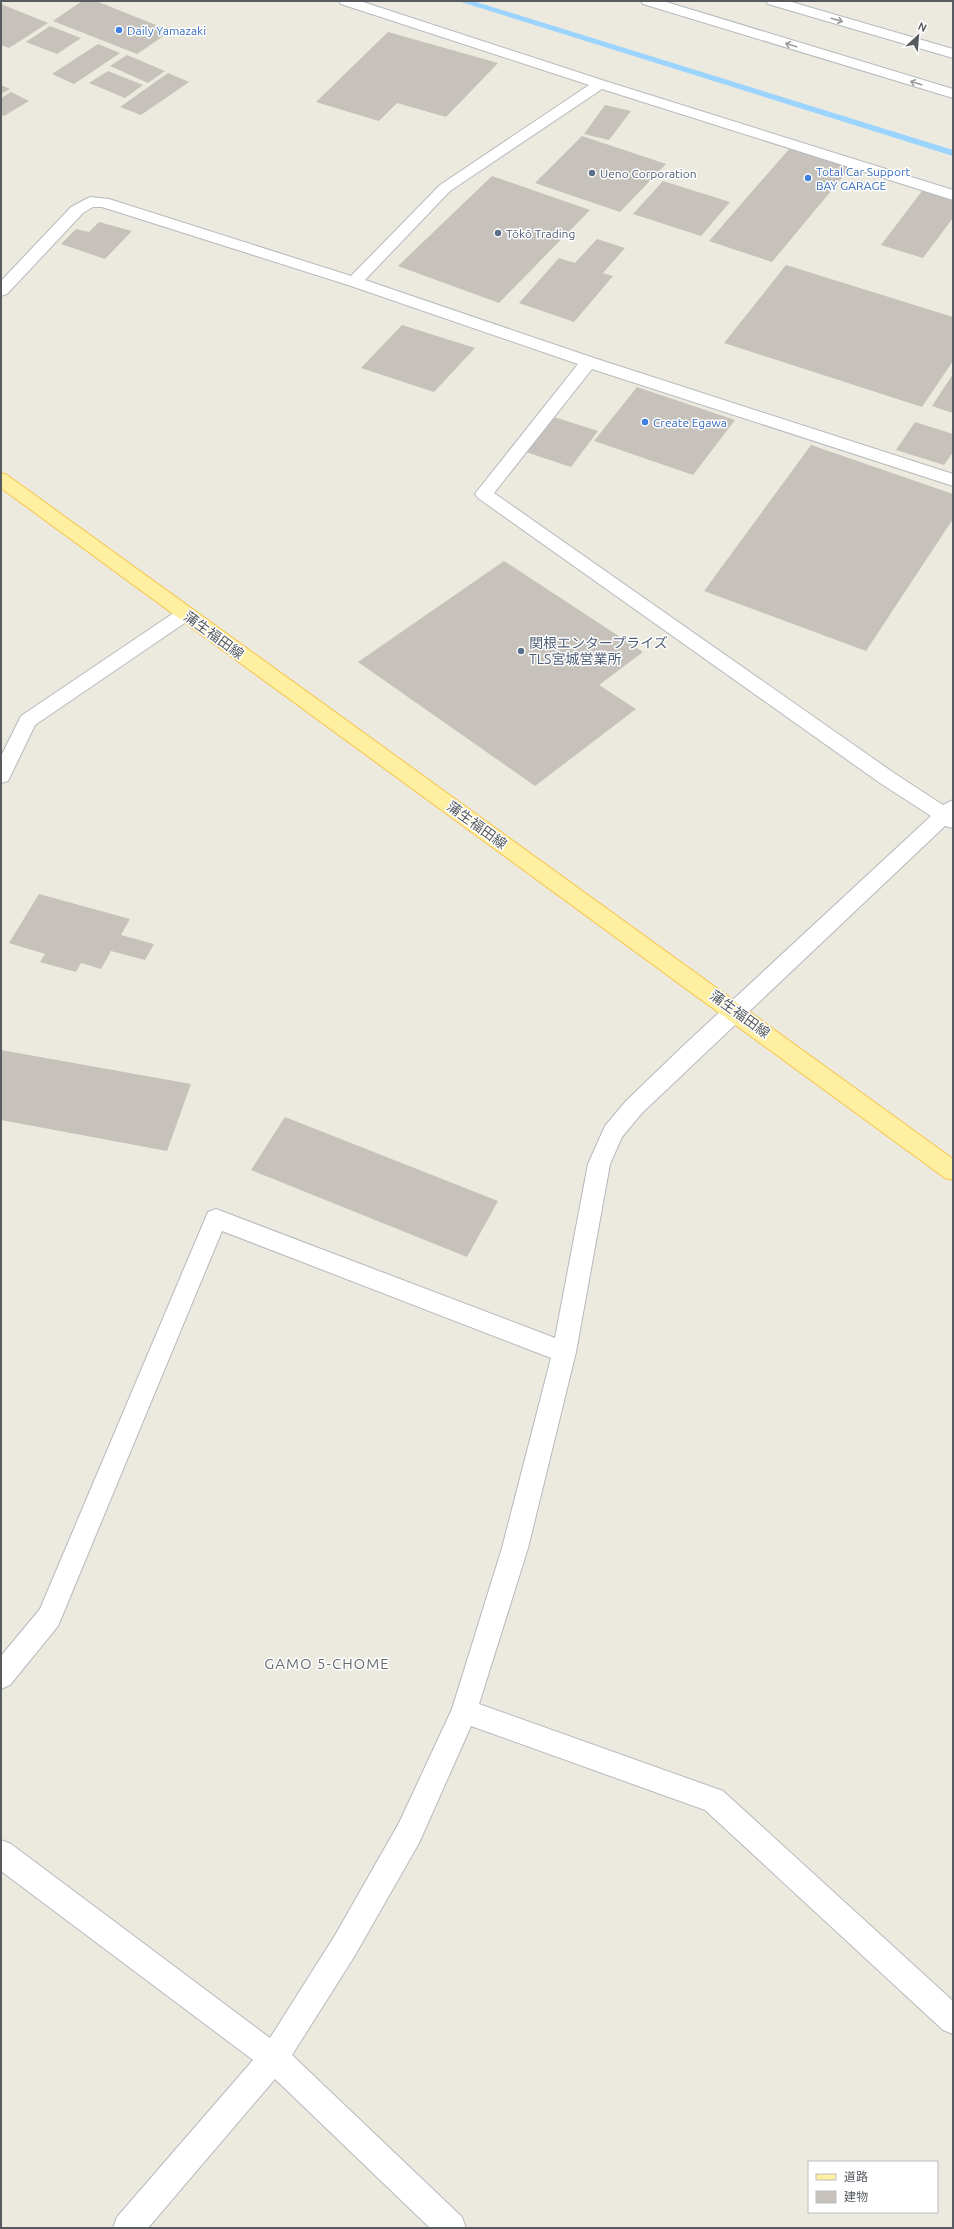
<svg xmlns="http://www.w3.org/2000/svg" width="954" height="2229" font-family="Ubuntu,'Noto Sans JP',sans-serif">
	<rect width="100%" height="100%" fill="#ece9de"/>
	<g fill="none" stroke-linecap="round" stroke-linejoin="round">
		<path fill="#9bd4ff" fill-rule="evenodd" d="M458,1H473L953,150V156Z"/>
	</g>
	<g fill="#c6c2bb">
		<path d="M82,1H96L171,31L137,54L53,21Z"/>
		<path d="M1,4L48,23L9,48L1,45Z"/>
		<path d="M50,26L81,38L57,54L26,42Z"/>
		<path d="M388,32L498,63L446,117L397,103L379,121L316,102Z"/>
		<path d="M98,44L120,53L74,84L52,74Z"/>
		<path d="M127,55L165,71L148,83L110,66Z"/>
		<path d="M108,71L143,85L125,98L89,83Z"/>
		<path d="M168,73L189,82L141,115L120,107Z"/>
		<path d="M1,85L10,89L1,94Z"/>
		<path d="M11,92L29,101L4,116L1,114V98Z"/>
		<path d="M605,105L631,111L609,140L584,134Z"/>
		<path d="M582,136L666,164L620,212L535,183Z"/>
		<path d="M790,148L851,167L772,262L709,241Z"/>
		<path d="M492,176L590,210L499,303L398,266Z"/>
		<path d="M663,181L730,202L701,236L633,214Z"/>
		<path d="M922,191L953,201V218L923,258L881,245Z"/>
		<path d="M99,222L132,231L105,259L61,244L76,229L89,232Z"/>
		<path d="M597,239L625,248L603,273L613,276L574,322L519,303L559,258L575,263Z"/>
		<path d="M786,265L953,317V361L922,407L724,343Z"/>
		<path d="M402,325L475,348L434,392L361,368Z"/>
		<path d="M953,374V413L932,406Z"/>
		<path d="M637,387L735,420L693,475L594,441Z"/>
		<path d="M554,417L598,431L571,467L526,452Z"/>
		<path d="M915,422L953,434V452L944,465L896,450Z"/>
		<path d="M811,445L953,494V519L866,651L704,591Z"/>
		<path d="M504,561L643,652L599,685L636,709L535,786L358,662Z"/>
		<path d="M39,894L130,919L121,935L154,944L145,960L111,951L101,969L81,963L76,972L40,962L45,954L9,943Z"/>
		<path d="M1,1050L191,1084L167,1151L1,1120Z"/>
		<path d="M285,1117L498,1201L467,1257L251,1170Z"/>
	</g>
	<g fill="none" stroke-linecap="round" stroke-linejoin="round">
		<g stroke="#b6b9be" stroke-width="2">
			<g id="minor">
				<path d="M339,1H360L605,81L953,190V200L602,89L450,191L365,280L594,358L953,474V486L592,369L494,493L894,773L943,805L953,800V828L945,826L642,1113L622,1137L610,1164L576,1352L528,1548L479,1704L723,1791L953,2001V2034L943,2030L705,1810L471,1726L419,1843L354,1957L292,2055L462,2217L466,2228H430L275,2079L148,2228H113L117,2217L253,2060L1,1871V1840L11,1844L270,2038L334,1937L399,1823L452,1709L502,1548L551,1358L222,1231L58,1626L10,1685L1,1689V1656L40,1609L208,1212L216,1209L224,1212L555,1338L588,1164L605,1126L626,1101L683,1046L931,816L880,783L478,498L475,494L478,490L578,364L348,285L102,207H93L83,213L7,294L1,296V281L71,207L90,197L109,199L351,276L440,185L589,85L341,4Z"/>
				<path d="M641,1H663L953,89V98L643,4Z"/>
				<path d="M766,1H788L953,49V58L768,4Z"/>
				<path d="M185,608L192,610L194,614L192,618L35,725L8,781L1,783V756L21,716L178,610Z"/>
			</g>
		</g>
		<g stroke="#f7c64c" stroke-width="2">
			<path id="major" d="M1,473L7,475L953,1159V1180L945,1178L1,488Z"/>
		</g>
		<use href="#minor" fill="#fff" fill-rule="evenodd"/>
		<use href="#major" fill="#ffefa0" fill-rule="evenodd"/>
	</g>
	<defs><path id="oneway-shaft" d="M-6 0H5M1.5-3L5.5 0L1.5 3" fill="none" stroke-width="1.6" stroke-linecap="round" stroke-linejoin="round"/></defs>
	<g stroke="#9a9da0">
		<use href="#oneway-shaft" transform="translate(837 20) rotate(16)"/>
		<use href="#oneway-shaft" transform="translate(791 45) rotate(-163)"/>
		<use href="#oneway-shaft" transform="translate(916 83) rotate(-163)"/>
	</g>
	<g fill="#3f7fe0" stroke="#fff" stroke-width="1.5">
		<circle cx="119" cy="30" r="4"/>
		<circle cx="808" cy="178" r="4"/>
		<circle cx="645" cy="422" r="4"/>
	</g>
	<g fill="#5c6f8a" stroke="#fff" stroke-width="1.5">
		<circle cx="592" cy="173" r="4"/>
		<circle cx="498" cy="233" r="4"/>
		<circle cx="521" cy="651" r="4"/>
	</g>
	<g text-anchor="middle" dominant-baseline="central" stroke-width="3" stroke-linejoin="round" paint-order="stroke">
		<g font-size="12" fill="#366cbe" stroke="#fff" text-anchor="start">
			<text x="127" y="30">Daily Yamazaki</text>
			<text x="816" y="171">Total Car Support<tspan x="816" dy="14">BAY GARAGE</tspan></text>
			<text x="653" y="422">Create Egawa</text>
		</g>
		<g font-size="12" fill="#4e5e75" stroke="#fff" text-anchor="start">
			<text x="600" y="173">Ueno Corporation</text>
			<text x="506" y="233">Tōkō Trading</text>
		</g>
		<g font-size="14" fill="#575b60" stroke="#fff">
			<text transform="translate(214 635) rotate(36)">蒲生福田線</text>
			<text transform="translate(477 825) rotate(36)">蒲生福田線</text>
			<text transform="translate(740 1014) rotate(36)">蒲生福田線</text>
		</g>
		<g font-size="14" fill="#4e5e75" stroke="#fff" text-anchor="start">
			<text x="529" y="643">関根エンタープライズ<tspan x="529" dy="16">TLS宮城営業所</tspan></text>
		</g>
		<g font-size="15" letter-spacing="1" fill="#686d72" stroke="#fff">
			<text x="327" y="1663">GAMO 5-CHOME</text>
		</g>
	</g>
	<rect width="954" height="2229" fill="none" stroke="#575b60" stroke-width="4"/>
	<rect x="808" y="2161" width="130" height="52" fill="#ffffff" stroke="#bcbdbf"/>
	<rect x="816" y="2174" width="20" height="6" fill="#ffefa0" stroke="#bcbdbf"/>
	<text x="844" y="2181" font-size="12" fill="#575b60">道路</text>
	<rect x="816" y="2191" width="20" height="12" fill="#c6c2bb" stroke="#bcbdbf"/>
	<text x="844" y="2201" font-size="12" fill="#575b60">建物</text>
	<g transform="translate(918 36) rotate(26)" stroke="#ffffff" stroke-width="3" paint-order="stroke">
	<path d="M0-3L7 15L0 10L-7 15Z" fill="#575b60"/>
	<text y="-6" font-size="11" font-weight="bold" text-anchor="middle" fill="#575b60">N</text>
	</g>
</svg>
